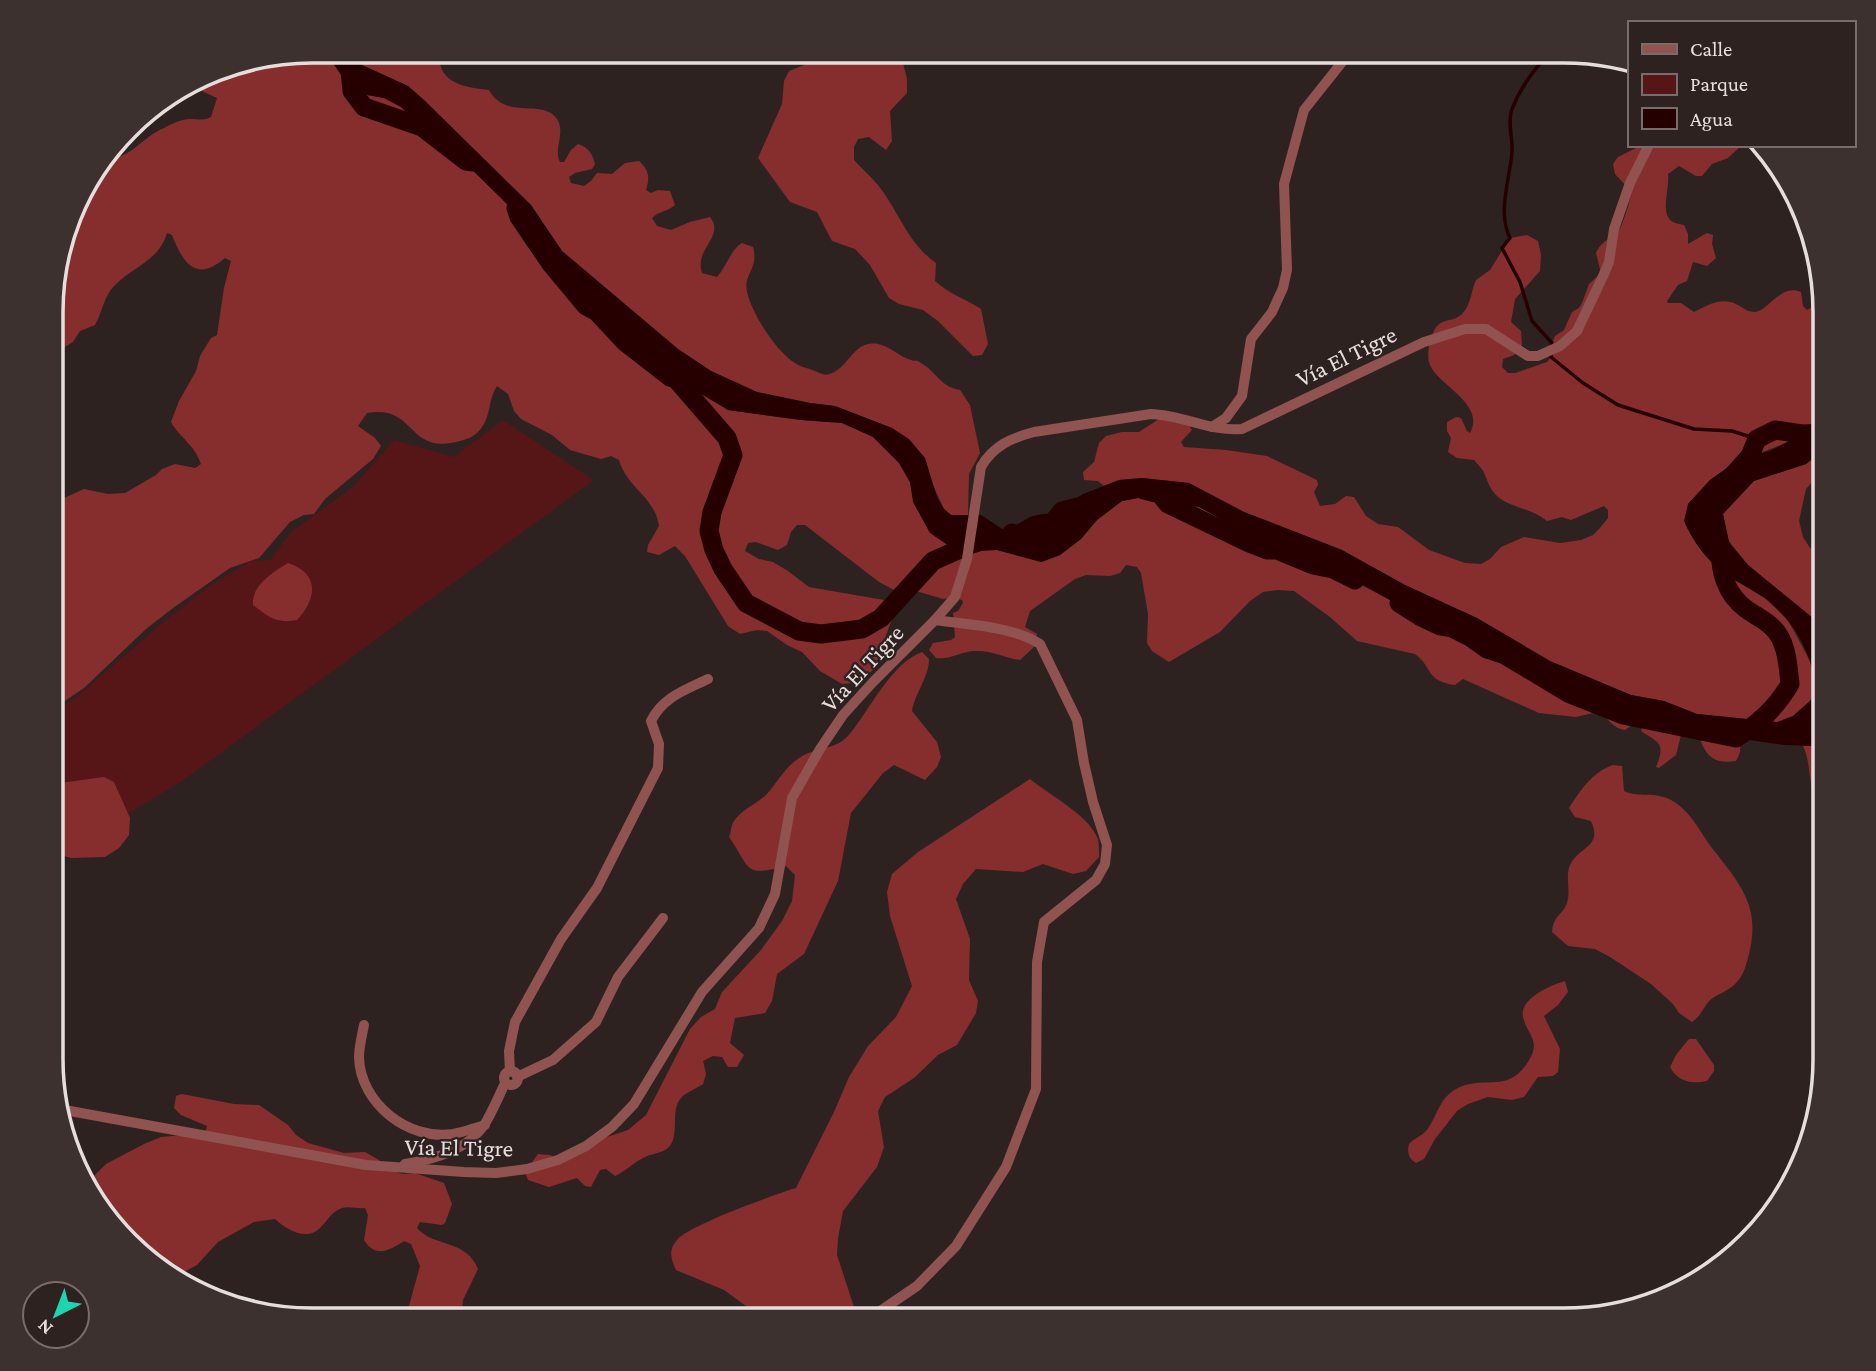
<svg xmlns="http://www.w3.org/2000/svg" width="1876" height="1371" font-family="'Crimson Pro',serif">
	<rect width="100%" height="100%" fill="#2e2221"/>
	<path fill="#561516" d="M503,420L594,480L181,782L53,858V713L79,695L161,624L208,587L250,561L270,560L290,533L354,486L394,440L454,457Z"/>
	<g fill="#862e2e">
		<path d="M312,51H324L326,55L367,95L384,98L401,107L422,127L451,149L507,204L625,342L728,410L801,420L842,423L873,437L899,463L910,482L914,502L976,551L997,550L1042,562L1060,555L1081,539L1097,520L1122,501L1138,498L1199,507L1277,550L1333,569L1421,617L1453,628L1554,684L1588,701L1626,716L1632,725L1625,730C1615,729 1608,720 1602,713H1593L1576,717L1539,713L1463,679L1455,685C1425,681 1433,667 1415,654L1357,641L1330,617L1294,591L1278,590L1263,592L1250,601L1220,632L1169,662L1152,651L1147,643L1148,614L1141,573L1137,567L1126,565L1120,573L1110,576L1086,575L1075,579L1030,611L1025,627L1037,634L1034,647L1020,660C1005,658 991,650 975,651C961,651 951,660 936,658L929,650L933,643L951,640L955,637L953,613L958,611L963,603L962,600L954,597L943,599L916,591H896L879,582L805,525H797L791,532L787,545L778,550L756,542L748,543L745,551L759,559L773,562L788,571L809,587L884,600L892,619L883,643V655L877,667L856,683L842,684L820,671L802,652L787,645L767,631L757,630L740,634L728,626L685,556L675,546L659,555L647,552L648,545L659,526C655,497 627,488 619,460L611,456L601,459L570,450L552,435L521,419L514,411L508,394L497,386C488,399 491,415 482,427C476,436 470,438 460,441C406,456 417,404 367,413L358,426L375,438L381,446L373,459L325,499L314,514L304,515L290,522L259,558L230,568L173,608L146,629L84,688L53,709V494L62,499L84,489L108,494L125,493L156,475L162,469L175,464L195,468L201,464C195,445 180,438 171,422L179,401L196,371L200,356L211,338L217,335L224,288L231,261L225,258C196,283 183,263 172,235L167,233C159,261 132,267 114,286C104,296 102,313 95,325L80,331L73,342L53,354V278L78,196L107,159C132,158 142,137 164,128C171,124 182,119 190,119C198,119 203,121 211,117L217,98L189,85L212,70Z"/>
		<path d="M348,51H442L439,53C438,84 465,87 489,90C506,121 543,98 557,119C566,133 553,148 560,162H564L571,150L578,144C589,148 592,153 595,164L592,169L575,173L569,177L571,183L584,186L591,181L597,173L612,174L625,163L639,161C649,170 650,177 646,190L651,193L658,190L670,191L675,205C667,212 659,211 652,218L657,226L671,230L690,222L710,217C723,233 703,245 701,261C700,265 701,269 702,273L717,277C726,267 732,248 742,243L753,247C759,270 743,273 747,292C752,314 776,351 795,363C800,367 808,368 815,371C820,373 824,376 830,374C850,367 853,340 878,344C890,346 900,357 911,360C918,362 915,359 921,363C938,373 939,386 960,390L970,405L980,453L969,474L968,515H951L944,509L931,481L925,458L892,428L835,406L810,403L757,392L711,371L678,349L562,251L531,205L424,100L408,86L362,65Z"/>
		<path d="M815,51H900L907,79V93L890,111L892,141L886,150L869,137L858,139L854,147V160C863,170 873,178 881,189C900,215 909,244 936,263L935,281C949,294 966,299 981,309L988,344L982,355L973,356L938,321L923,310L899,304L889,298L870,265L855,249L832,241L817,212L790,202L758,158L782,104L784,81L789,71L809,63Z"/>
		<path d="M1642,145H1742L1728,158L1712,164L1702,176H1696L1679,166L1668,174C1670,189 1659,214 1673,222C1677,224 1681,224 1684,225L1688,234V244L1707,233L1713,235L1712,244L1716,258L1707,266L1693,262L1687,281L1678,285L1667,301L1668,303H1681L1694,312C1705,307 1716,299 1730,302C1742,304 1750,319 1764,308C1775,300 1785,285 1801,292L1803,306L1807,310L1820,303L1825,296V415L1802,434L1786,443L1734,463L1710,480L1688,504L1722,572L1766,599L1788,620L1811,663L1816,693L1810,701L1793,716L1777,722L1697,714L1664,701L1631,695L1550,661L1477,618L1405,585L1342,550L1244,512L1189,483L1142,478L1119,480L1104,486L1098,481L1084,480L1083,472L1094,462L1099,443L1106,436L1122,432H1139L1159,419L1187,423L1192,430L1181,442L1184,447L1226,450L1267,456L1317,480L1318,485L1314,492L1320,506L1335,504L1346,496L1354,497L1366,516L1378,524L1398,527L1429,550L1465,563L1481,564L1490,559L1501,547L1524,537L1560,543L1581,540L1593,535L1600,528L1608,518V510L1604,506L1571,520L1562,517L1547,521C1531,508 1512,508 1498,497C1490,490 1488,482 1484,473C1483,469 1477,464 1474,460L1457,458L1448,452L1451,438L1447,431V422L1456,417L1461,418L1467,431L1470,433C1486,404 1439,386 1430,365C1425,354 1431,326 1443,322C1450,319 1456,320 1462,314C1471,305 1471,291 1476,280L1490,270L1510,238L1527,235L1538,241L1541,255L1540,271L1515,299L1511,322L1521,331L1522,345L1514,355L1503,359L1502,367L1508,373H1515L1547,362L1551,357L1552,343L1555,336L1564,330L1572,312L1579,308L1582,303L1589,284L1601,273L1596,253C1604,237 1613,240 1619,230C1623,225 1630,200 1632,192L1615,174L1613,164L1618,157Z"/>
		<path d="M1825,449V468L1806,489L1799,521L1803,537L1810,548L1825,555V628L1748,565L1729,542L1723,514L1753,481L1806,464Z"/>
		<path d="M288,563C320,573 317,599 297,620C276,624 269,617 253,605C251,586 273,572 288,563Z"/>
		<path d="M922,652L929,659C929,677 915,693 912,711L937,742L941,757L937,767L925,780L894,765L883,773L851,813L838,881L804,954L777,974L772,1001L765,1013L735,1018L730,1043L744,1055L737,1067H728L722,1057L713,1056L703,1061L706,1074L703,1084C697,1088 690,1091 684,1095C668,1107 681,1134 669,1147C662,1154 651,1153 643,1158C633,1163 626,1171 615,1176L606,1169L600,1170L591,1187L585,1186L577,1178L549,1187L528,1180L525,1172L538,1154L550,1155L560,1160L598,1140L628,1130L646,1115L690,1029L701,1017L715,1009L722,992L761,950L782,921L792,901L795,875L786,866C743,877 752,870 729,837C731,833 731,825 734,821C741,810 758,803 767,794C779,780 787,764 804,755C818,748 836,749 848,736C868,713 891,663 922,652Z"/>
		<path d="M1639,719L1695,729L1690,734L1681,735L1676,755L1659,768L1656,767C1665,745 1661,743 1642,732Z"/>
		<path d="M1705,731L1737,738C1742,746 1741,752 1736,761C1718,764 1708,759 1701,742Z"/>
		<path d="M1825,738V811C1806,798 1813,765 1803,746H1815Z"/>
		<path d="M1613,765L1622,766L1624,791C1638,798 1654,791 1671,800C1690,810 1700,832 1712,848C1740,884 1761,906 1749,954C1746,965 1744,975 1736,983C1729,991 1717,994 1709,1001C1703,1008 1701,1016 1692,1022L1679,1013L1673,1004L1651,984L1610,957L1595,949L1568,946L1552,932C1554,914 1562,916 1567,903C1571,891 1565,877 1570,865C1579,846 1603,847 1591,821L1575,817L1569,808C1580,791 1592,772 1613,765Z"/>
		<path d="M104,777L114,782L130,818L129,835L119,848L105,857L71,858L53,853V784Z"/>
		<path d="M1030,779C1049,795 1088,814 1098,839C1099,844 1099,852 1099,857L1086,871L1073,874L1043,864L1023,872L976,869L963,884L956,899L970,939L969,980L978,1001L976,1013L957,1045L938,1055L914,1078L885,1097L878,1111L884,1147L877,1167L843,1211L838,1238L837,1255L854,1307L842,1320H765L724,1290L676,1270C671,1259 668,1250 677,1240C687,1226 776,1194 796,1188L834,1112L849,1077L868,1046L896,1017L912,986L890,916L887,892L892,874L918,852Z"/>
		<path d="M1565,981L1568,992L1558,1005L1544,1016L1560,1049L1558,1072L1553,1076L1538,1077L1524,1097L1512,1100L1488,1097L1468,1104L1457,1111L1435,1139L1424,1159L1416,1163C1408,1158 1407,1152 1409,1144C1415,1137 1424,1136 1429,1127C1438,1113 1440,1098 1456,1089C1482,1074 1507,1095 1528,1062C1542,1040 1527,1035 1523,1017C1519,998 1552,985 1565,981Z"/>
		<path d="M1689,1039H1696L1714,1065V1071L1707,1081C1691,1084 1678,1082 1670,1067L1676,1055Z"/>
		<path d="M182,1094L234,1104L259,1105L288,1125L296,1135L308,1143L344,1153L365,1152L379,1160L388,1170L403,1174L415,1173L444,1183L452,1204L445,1223L442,1225L420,1222L417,1228C435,1248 466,1239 478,1269L463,1300L461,1320H412L407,1313L420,1266L411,1244L404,1241C389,1251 375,1258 364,1240L368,1215L365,1208C358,1209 348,1206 342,1208C332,1211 327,1221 321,1227C307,1242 287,1230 275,1219L254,1222L218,1242L197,1265L173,1278L153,1266L87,1191L93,1177L106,1164L144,1144L161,1137L205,1133L207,1126L181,1115L174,1108L176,1096Z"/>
	</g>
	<path fill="#260001" d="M325,51H348L362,65L408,86L424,100L531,205L562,251L678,349L711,371L757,392L810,403L835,406L892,428L909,439L925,458L937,497L944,509L951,515H981L1007,532L1033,534L1047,527L1069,503L1083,494L1119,480L1142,478L1189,483L1244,512L1342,550L1405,585L1477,618L1550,661L1631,695L1664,701L1697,714L1777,722L1793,716L1810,701L1816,693C1814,656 1795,622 1766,599C1753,589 1737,583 1724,573C1707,561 1692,540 1684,521L1688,504L1710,480L1734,463L1750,456L1770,451L1802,434L1825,415V449L1806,464L1754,481L1723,514L1729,542L1748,565L1825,628V738L1815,746L1784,745L1729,737L1623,715L1554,684L1453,628L1421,617L1333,569L1277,550L1199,507L1138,498L1122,501L1097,520L1081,539L1060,555L1041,562L997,550L976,551L949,546L930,533L913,502L910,482L899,463L873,437L842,423L801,420L728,410L676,379L625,342L561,277L507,204L451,149L422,127L401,107L384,98L367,95L341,75Z"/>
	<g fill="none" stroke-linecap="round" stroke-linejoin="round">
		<path stroke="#260001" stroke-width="3.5" d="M1551,51C1534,69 1521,86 1512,109C1507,122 1513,139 1512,152C1510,179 1497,212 1510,238L1502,248L1520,282L1532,321L1552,343L1551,357L1583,383L1618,405L1694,429L1732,431L1757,439"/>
		<g stroke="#260001" stroke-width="19">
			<path d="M348,51L352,91L364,107L422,127L466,161L473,162"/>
			<path d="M516,208L519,217L551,264L586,306L597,312L625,342L670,377L676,379L727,438L733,455L712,512L709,531L714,550L723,569L746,603L799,631L821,634L862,629L881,618L933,561L969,545L988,539H1007L1012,533L1018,535L1035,525L1053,522L1062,511L1082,506"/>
			<path d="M1733,475L1750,456L1757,439L1775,430L1802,434L1825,433"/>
			<path d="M1144,490L1160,494L1168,504L1249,543L1267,550H1277L1313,565L1333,569L1355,580"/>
			<path d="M1399,603L1421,617L1440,626L1452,628L1470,637L1487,649L1505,655L1570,694L1623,715L1736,738C1759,723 1776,708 1790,684C1788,666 1787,641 1773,628C1766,620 1754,615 1746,609C1726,594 1719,571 1721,546"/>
		</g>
		<g stroke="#905350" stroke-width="10">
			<path d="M1212,427L1226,418L1242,396L1251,339L1272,312L1283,288L1287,270L1284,184L1304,110L1351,51"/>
			<path d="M364,1025C362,1035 359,1047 359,1057C360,1103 408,1141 453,1134C464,1132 474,1128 485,1125"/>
			<circle cx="511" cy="1078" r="7"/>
			<path d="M510,1072L509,1051L515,1022L561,939L597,888L658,768L659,744L651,721C663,697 685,690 708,679"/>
			<path d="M517,1077L553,1060L596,1022L618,977L663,918"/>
			<path d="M59,1109L366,1165L464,1172L496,1173L527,1169L558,1160L586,1146L612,1127L634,1104L702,992L759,928L775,894L792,798L820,749L843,715L873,682L935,620L955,597L967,559L981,467C993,446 1011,438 1034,432L1151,414C1183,415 1211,432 1242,429L1424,342L1465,329H1486L1528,356H1538L1560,346L1577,331L1604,274L1609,262L1614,229L1630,183L1649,145"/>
			<path d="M405,1164C435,1159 469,1150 486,1122C493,1110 499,1096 505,1083"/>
			<path d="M867,1320L917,1286L956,1246L1006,1167L1036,1089L1037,962L1044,922L1096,880L1105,864L1107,845L1093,802L1084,763L1077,720L1040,644C1011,626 969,625 935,620"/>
		</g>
	</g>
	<g text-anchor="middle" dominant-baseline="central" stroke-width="5" stroke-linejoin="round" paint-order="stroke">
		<g font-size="24" fill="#e6dedd" stroke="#2e2221">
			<text transform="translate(1346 356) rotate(-26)">Vía El Tigre</text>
			<text transform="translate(862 668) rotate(-47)">Vía El Tigre</text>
			<text transform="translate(459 1147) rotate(1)">Vía El Tigre</text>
		</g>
	</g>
	<path d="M0 0H1876V1371H0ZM312 63H1564A249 249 0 0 1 1813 312V1059A249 249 0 0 1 1564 1308H312A249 249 0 0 1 63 1059V312A249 249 0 0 1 312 63Z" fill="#3d3130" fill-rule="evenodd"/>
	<path fill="none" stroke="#e6dedd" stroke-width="3.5" d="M312 63H1564A249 249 0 0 1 1813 312V1059A249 249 0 0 1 1564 1308H312A249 249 0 0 1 63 1059V312A249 249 0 0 1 312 63Z"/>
	<rect x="1628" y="21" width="228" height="126" fill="#2e2221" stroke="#786d6c" stroke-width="2"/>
	<rect x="1642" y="44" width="35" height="10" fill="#905350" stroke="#786d6c" stroke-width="2"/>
	<text x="1690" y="56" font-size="21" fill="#e6dedd">Calle</text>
	<rect x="1642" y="74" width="35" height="21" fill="#561516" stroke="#786d6c" stroke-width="2"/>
	<text x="1690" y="91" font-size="21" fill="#e6dedd">Parque</text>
	<rect x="1642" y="108" width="35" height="21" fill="#260001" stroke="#786d6c" stroke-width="2"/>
	<text x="1690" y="126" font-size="21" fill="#e6dedd">Agua</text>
	<g transform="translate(56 1315) rotate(222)"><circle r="33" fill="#2e2221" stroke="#786d6c" stroke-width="2"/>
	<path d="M0-5L12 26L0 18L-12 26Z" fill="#1fd5b0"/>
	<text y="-10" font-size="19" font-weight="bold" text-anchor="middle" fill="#e6dedd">N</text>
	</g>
</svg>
